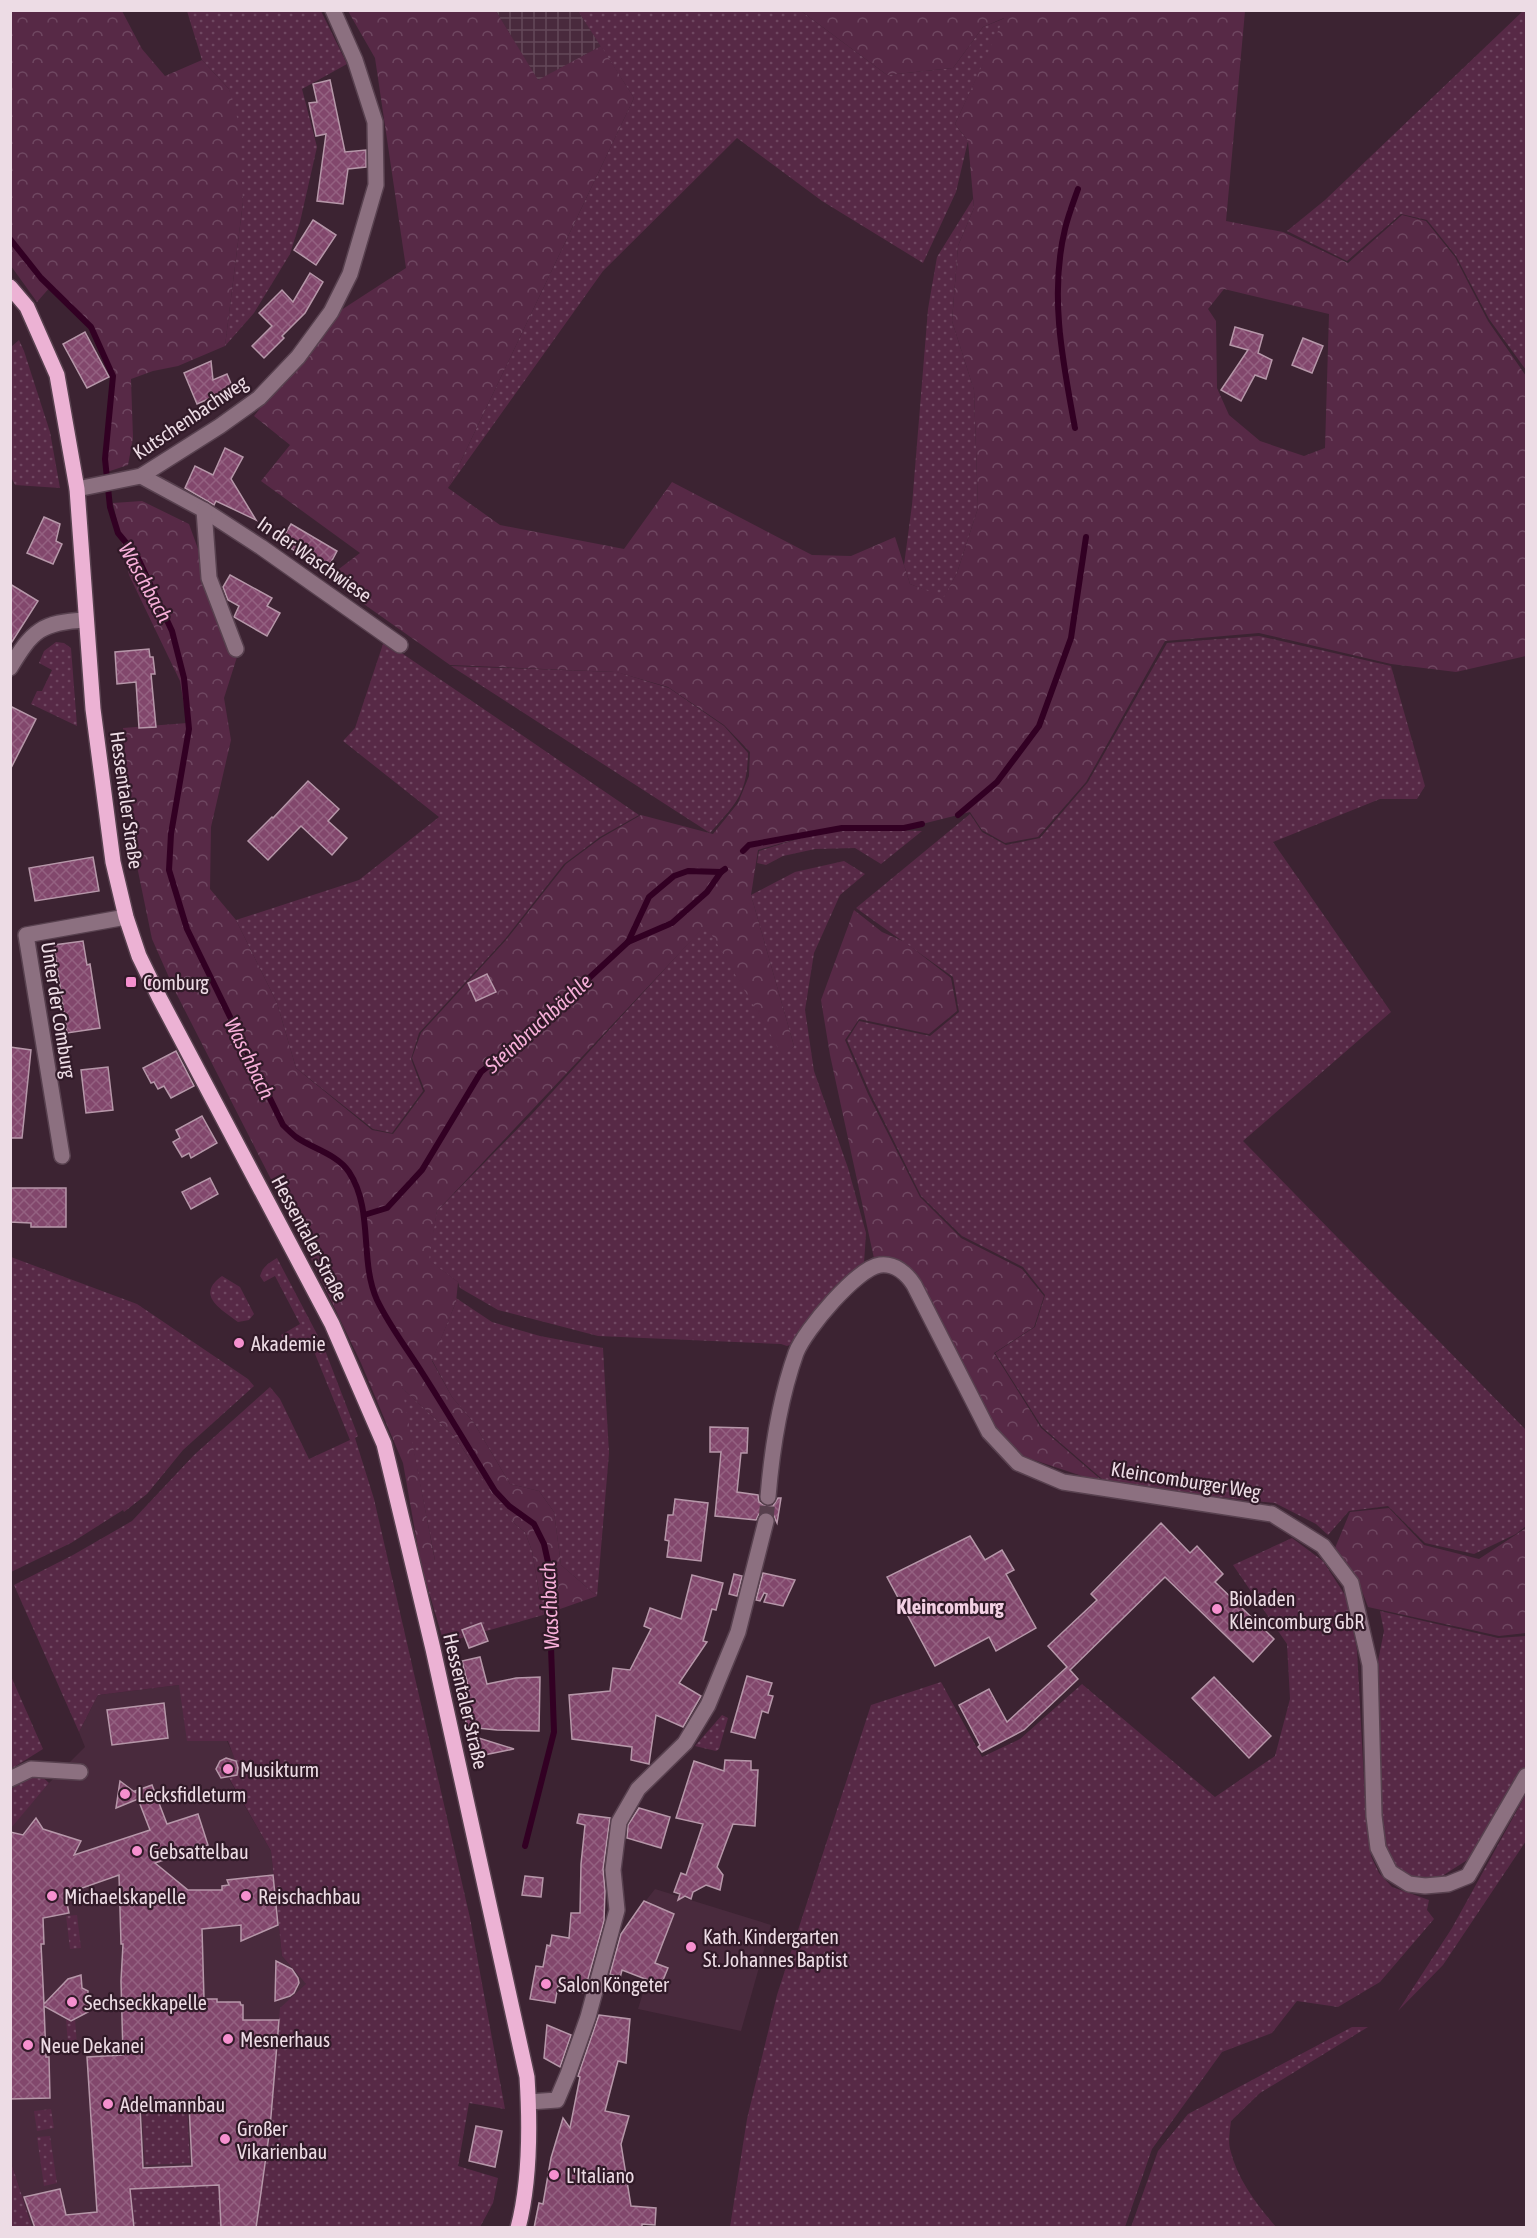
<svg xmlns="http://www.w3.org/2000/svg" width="1537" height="2238" font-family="'Asap Condensed',sans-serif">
	<defs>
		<pattern id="industrial-grid" width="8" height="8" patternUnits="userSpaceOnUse" patternTransform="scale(1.5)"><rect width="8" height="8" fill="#492a3d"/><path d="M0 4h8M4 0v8" fill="none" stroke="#644859"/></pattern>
		<pattern id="grass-dots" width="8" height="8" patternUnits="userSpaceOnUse" patternTransform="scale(1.5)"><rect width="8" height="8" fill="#572946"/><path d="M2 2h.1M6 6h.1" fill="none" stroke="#6f4761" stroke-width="1.8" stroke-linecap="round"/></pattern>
		<pattern id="forest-crowns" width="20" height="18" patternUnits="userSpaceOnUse" patternTransform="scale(1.5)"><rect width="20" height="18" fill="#572946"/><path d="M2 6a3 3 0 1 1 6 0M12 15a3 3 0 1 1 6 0" fill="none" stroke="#6f4761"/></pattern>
		<pattern id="building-cross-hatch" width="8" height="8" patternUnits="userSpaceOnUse" patternTransform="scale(1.5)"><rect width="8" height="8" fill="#82476c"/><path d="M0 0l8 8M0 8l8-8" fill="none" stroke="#946181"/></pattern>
	</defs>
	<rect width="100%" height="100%" fill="#3c2332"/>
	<g fill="#492a3d">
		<path d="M179,1685L227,1741L238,1765L236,1774L229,1779L271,1851L282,1956L306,1984L271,2128L256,2227H32L11,2162L10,1828L49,1783L85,1747L79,1732L98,1695Z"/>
		<path d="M655,1889L771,1925L741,2031L638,2009L649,1973L623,1965L620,1978L608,1973L623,1930Z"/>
	</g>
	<path fill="url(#industrial-grid)" d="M496,11H578L601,46L538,81Z"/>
	<g fill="url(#grass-dots)">
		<path d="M187,11H321L347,64L302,89L317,147L300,222L290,254L254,313L225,346L243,202L229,89L202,60Z"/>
		<path d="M578,11H801L887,75L953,68L983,27L1005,18L955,124L968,141L956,192L923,263L822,201L737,138L603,271L448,488L634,98Z"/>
		<path d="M1523,11H1526V370L1489,319L1456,256L1427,220L1401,214L1347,261L1287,231L1325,200Z"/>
		<path d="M973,199L974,208L958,246L952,321L974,390L978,508L957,573L944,598L910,584L904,565L912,505L928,309L937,257Z"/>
		<path d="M19,340L24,351L50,432L60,488L15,485L11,477V347Z"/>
		<path d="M1259,636L1391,666L1425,786L1417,799H1380L1273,842L1391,1012L1243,1141L1526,1430V1526L1516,1534L1474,1554L1425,1543L1388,1506L1349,1511L1328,1535L1316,1524L1275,1503L1109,1485L1042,1427L995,1353L1035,1327L1045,1295L1023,1267L962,1236L921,1196L870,1093L847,1040L859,1021L930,1036L959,1012L953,977L856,908L970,814L982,832L1006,845L1040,838L1088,782L1167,643Z"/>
		<path d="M384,641L639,815L600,837L564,864L505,939L419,1033L411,1059L423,1091L392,1133L373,1129L296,1068L277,1003L236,920L359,880L439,817L343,741L355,728Z"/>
		<path d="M56,642L64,643L71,648L77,726L31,704L37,691H42L52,670L39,663L44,651Z"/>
		<path d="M451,666L617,672L669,688L724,726L748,753C747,795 736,803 710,833Z"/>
		<path d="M863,829L922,831L881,864L855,848L815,849L783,856L766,865L757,863L759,851L814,834Z"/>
		<path d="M844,861L865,874L840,895L814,953L805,1010L814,1071L848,1168L866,1233L864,1263L834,1287L795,1343L787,1346L781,1344L598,1336L498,1310L460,1288L458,1282L428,1260L437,1211L532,1114L706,924L783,1055L794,1046L751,895L795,872Z"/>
		<path d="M11,1257L137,1304L248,1379L254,1386L183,1450L147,1494L124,1512L123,1510L71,1543L11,1572Z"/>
		<path d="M277,1258L318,1336L291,1352L281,1335L300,1324L275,1276L264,1282L260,1276C263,1266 269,1263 277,1258Z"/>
		<path d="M222,1276L240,1287L254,1314L249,1320L238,1322C221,1309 195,1295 222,1276Z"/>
		<path d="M456,1298L492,1322L540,1336L603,1348L609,1453L597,1596L561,1565L554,1512L539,1491L510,1484L474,1423L452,1397L432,1360L456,1302Z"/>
		<path d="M323,1345L358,1436L355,1438L374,1499L470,1918L505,2109L469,2103L458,2166L498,2178L493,2203L480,2227H256L271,2128L280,2008L306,1984L282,1956L271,1851L229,1778L236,1774L238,1768L228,1741H187L179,1685L98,1695L79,1732L14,1585L73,1555L132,1521L194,1455L270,1387L280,1399L309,1459L350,1440L313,1349Z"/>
		<path d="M401,1387L455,1437L479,1474L515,1524L525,1532L532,1551L543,1615L444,1643L421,1565L435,1560Z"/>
		<path d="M1292,1538L1323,1561L1347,1598L1357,1650L1366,1818L1371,1856L1379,1873L1392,1887L1429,1900L1427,1910L1434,1919L1380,1982L1338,2007L1297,2001L1272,2033L1222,2052L1152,2149L1125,2227H730L747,2119L777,1995L871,1705L941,1682L982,1757L1020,1739L1082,1684L1215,1797L1275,1756L1290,1699L1287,1644L1233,1565Z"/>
		<path d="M1380,1611L1498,1638L1526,1636V1767L1472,1857L1439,1878H1413L1396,1868L1386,1849L1382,1826L1375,1676L1384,1631Z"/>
		<path d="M10,1674L43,1749L11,1769H10Z"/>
		<path d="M722,1715L728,1718L719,1749L716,1751L695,1746Z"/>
		<path d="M38,1773L49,1783L11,1828V1789Z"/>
		<path d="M1526,1794V1841L1443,1965L1398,2011L1452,1928Z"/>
		<path d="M77,1915L81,1948L70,1949L66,1916Z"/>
		<path d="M66,2019L71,2021L75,2019L77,2045L68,2044Z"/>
		<path d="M1352,2027H1368L1260,2093L1231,2121C1230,2130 1228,2141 1230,2149C1237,2179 1257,2205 1276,2227H1131L1158,2151L1188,2114Z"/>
		<path d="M51,2109L54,2128L37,2131L34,2111Z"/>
		<path d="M187,2110L190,2163L145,2165L142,2112Z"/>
		<path d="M50,2136L57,2183L44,2186L37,2137Z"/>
		<path d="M11,2162L32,2227H11Z"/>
		<path d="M245,2184L220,2201L221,2227H133L129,2189Z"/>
	</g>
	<g fill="url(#forest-crowns)" fill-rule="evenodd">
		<path d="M10,11H122L142,49L165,76L202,60L229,89L239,124L243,202L225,346L178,366L153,371L131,379L133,438L128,465L104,473L108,459L110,373L89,327L51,286L37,302L11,266Z"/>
		<path d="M348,11H496L538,80L601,46L634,98L448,488L500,525L624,549L672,482L812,555L851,556L895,537L910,584L944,597L957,573L978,508L974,390L952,321L958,246L974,208L968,141L955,124L1004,18L983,27L953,68L887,75L801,11H1245L1226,221L1283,232L1348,263L1402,215L1426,221L1455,257L1488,321L1526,376V656L1456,672L1391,664L1259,633L1165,641L1086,782L1038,837L1005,843L982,830L970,812L910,827L863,829L814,834L758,850L751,895L794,1046L783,1056L706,925L437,1211L429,1260L458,1282L456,1302L432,1361L452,1397L474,1423L510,1484L539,1491L554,1512L561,1565L597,1596L543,1615L532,1551L525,1532L515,1524L494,1497L455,1437L402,1388L435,1561L421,1565L403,1463L361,1363L302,1240L175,991L152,939L132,842L123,728L187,723L180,681L129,575L113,503L142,501L189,524L237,657L224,698L231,740L211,827L210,889L236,920L277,1003L296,1068L372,1130L393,1134L425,1091L412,1058L421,1033L506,940L566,864L601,838L641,815L713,834L738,803L749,776L750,752L724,725L668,687L616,672L450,665L327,578L360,553L261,481L290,445L254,416L335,314L406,268L375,58ZM1224,289L1329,314L1325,448L1304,456L1260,441L1229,415L1217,388L1216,321L1208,309Z"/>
		<path d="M854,910L882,932L905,942L951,978L957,1011L929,1034L859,1019L845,1040L868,1094L920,1197L961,1238L1022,1269L1044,1296L1034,1327L994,1353L1041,1428L1106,1484L1022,1456L992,1423L918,1279L875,1263L830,1055L821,1000Z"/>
		<path d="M1389,1508L1424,1545L1479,1559L1526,1528V1633L1499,1636L1368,1607L1357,1578L1335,1548L1350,1512Z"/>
	</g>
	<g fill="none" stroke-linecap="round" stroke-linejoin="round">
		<g stroke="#320023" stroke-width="6">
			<path d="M10,239L41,278L91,327L113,376L105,459L110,507L118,533L137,556L172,631L184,678L189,729L171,834L169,870L187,929L283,1125C287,1129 291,1133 296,1137C313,1149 337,1154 349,1172C374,1210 359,1260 377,1300C390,1327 408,1350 423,1374C448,1413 471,1452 495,1491L509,1506L534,1524L544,1544L548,1562L554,1732L525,1846"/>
			<path d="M1075,428C1063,363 1049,295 1065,229C1068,216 1073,203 1078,189"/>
			<path d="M958,815L997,782L1039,726L1071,638L1086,537"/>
			<path d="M743,851L749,845L842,828H904L922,824"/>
			<path d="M628,942L672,923L707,892L721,872"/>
			<path d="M364,1215L387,1208L422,1170L481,1072L533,1030L628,942L649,897L674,876L688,871L721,872L725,869"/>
		</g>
	</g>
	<g fill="url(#building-cross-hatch)" stroke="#b697a9" stroke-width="1.5" fill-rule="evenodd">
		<path d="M330,80L345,152L366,150V167L348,169L343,204L317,201L326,134L316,136L309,103L317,102L313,84Z"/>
		<path d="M313,220L336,235L316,265L294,250Z"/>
		<path d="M310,273L323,282L305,313L282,336L284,338L264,358L252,346L272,326L259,313L282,290L293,302Z"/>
		<path d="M1235,327L1263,335L1258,353L1272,360L1266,379L1255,375L1241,401L1221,390L1248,350L1230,345Z"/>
		<path d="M85,332L109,377L87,388L63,344Z"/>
		<path d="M1303,338L1323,346L1312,373L1292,365Z"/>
		<path d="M211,361L213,380L227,374L233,388L197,404L184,373Z"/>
		<path d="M225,448L243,457L231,479L256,520L216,501L214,505L185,488L195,466L213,475Z"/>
		<path d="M44,517L60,524L56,541L62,544L53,564L27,553Z"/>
		<path d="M291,524L337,551L329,566L315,557L312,561L280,542Z"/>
		<path d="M230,575L272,598L267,606L280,613L267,636L234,617L239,606L228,600L223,587Z"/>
		<path d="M10,584L38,601L10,645Z"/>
		<path d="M149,649L150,657H153L155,674H151L156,727L139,728L136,682L117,684L115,652Z"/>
		<path d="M10,706L36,719L10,770Z"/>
		<path d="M308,781L339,809L328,821L347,838L332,855L301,826L268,860L248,841L272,817L273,818Z"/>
		<path d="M93,857L99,891L35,901L29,868Z"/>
		<path d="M83,941L87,965L90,964L100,1028L67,1033L54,945Z"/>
		<path d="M487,974L496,992L476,1001L468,983Z"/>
		<path d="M10,1047L31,1050L22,1138H10Z"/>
		<path d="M176,1051L194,1086L171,1098L164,1086L158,1089L154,1082L151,1083L143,1068Z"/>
		<path d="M108,1067L113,1110L86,1113L81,1070Z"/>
		<path d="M202,1116L217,1143L191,1158L189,1153L182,1157L173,1142L180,1138L176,1130Z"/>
		<path d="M210,1178L218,1194L191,1209L182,1192Z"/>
		<path d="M10,1188H66V1227H31V1223L10,1222Z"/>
		<path d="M710,1427L748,1428L747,1453H741L737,1492L758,1495L759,1502L767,1507L773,1506L778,1498H781L777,1523L773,1514L768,1511L759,1514L756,1520L715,1516L721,1452H710Z"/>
		<path d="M675,1499L708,1503L701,1561L667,1557L669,1541L665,1540L668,1515H673Z"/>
		<path d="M1161,1523L1190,1553L1197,1546L1223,1574L1215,1582L1274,1639L1253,1662L1165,1577L1070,1670L1078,1679L1024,1730L982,1752L978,1747L980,1745L959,1705L989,1689L1007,1722L1067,1667L1048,1646L1097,1600L1091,1594Z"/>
		<path d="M970,1536L985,1560L1002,1550L1014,1570L1006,1574L1036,1628L996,1651L989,1637L935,1666L887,1577Z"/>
		<path d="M763,1573L795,1580L783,1606L764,1602L767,1594L764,1593L760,1601L756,1600Z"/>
		<path d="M734,1574L742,1576L737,1596L729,1594Z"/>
		<path d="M692,1575L723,1583L716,1610L712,1609L703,1641L707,1642L679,1683L701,1696L683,1727L656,1715L649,1764L631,1760L632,1747L572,1739L569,1695L610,1691L613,1668L630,1670L651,1629L644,1626L650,1608L681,1619Z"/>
		<path d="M481,1623L488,1641L469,1648L462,1630Z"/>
		<path d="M480,1657L487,1684L516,1678L540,1677L539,1731L497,1730L467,1727L460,1692L469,1690L462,1661Z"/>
		<path d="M747,1676L772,1683L768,1695L773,1696L768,1713L762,1711L755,1738L731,1732Z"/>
		<path d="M1214,1677L1271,1736L1249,1758L1192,1698Z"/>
		<path d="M164,1703L168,1738L112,1745L107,1710Z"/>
		<path d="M469,1735L514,1749L474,1757Z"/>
		<path d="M226,1758L236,1761L238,1768L237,1775L221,1778L216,1769L220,1761Z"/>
		<path d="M725,1760L751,1761V1770H758L755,1826L733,1824L717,1867L723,1875L720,1890L706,1885L693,1892L691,1899L685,1896L678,1900L680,1894L674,1892L681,1873L686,1875L703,1824L676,1818L694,1761L724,1771Z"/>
		<path d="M120,1781L136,1793L135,1791L152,1785L167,1824L198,1814L208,1845L155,1863L188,1890H222V1886L229,1885L227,1880L273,1875L278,1925L241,1941V1925L202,1929L204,1999H217V2002H240L241,2005H243V2020H279L270,2128L256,2228H221L219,2185L130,2189L134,2228H35L24,2197L60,2189L66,2215L97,2212L87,2057L123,2055L121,1981L123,1944H121L119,1875L65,1894L69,1913L43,1918L44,1944H41L44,2004L68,1979L81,1975L82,1988L88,1991V2012L71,2021L44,2006L46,2057H49L50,2098L10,2099V1832L23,1835L36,1818L43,1829L81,1841L74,1855L150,1830L138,1799L116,1808ZM189,2104L192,2166L143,2168L140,2106Z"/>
		<path d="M639,1808L670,1817L661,1848L627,1838L628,1825Z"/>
		<path d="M579,1814L610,1818L603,1869L605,1891L604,1921L584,1993L558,1986L555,2003L530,1999L536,1966L543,1967L547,1945L550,1946L552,1935L569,1938L571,1913H580L581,1864L585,1825L577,1823Z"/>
		<path d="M525,1876L543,1878L541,1897L522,1895Z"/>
		<path d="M644,1901L674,1914L655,1963L668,1968L661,1985L622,1970L620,1978L610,1974L621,1934Z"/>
		<path d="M276,1961L292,1969L298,1978L299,1983L294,1993L290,1996L275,2001Z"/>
		<path d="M599,2015L630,2019L626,2063L618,2061L605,2111L629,2116L621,2144L631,2206L656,2208L655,2225L642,2224V2228H534L539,2203L543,2204L551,2158L563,2118L570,2128L580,2077L578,2076Z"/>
		<path d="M547,2025L571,2035L560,2067L544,2058Z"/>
		<path d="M476,2126L502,2131L495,2167L469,2161Z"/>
	</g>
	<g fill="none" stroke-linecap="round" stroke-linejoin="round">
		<path stroke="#573f4d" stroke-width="15" stroke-dasharray="15 8" stroke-linecap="butt" d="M766,1521L768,1497"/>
		<g stroke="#58414f" stroke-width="18">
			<g id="minor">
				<path d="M141,476L204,510L261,547L400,645"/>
				<path d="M77,489L141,476L220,426L259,398L298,357L331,312L350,274L376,185L375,122L355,60L333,10"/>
				<path d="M204,510L209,578L236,649"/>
				<path d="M10,668C32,631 41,622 86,620"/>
				<path d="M62,1156L26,935L126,917"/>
				<path d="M768,1497C772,1448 780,1398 796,1353C805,1330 857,1268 880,1265C895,1263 907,1274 914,1285L989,1432L1018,1463L1063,1482L1272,1514L1323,1546L1351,1583L1370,1665L1374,1816L1378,1848L1390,1872L1409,1884L1425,1886L1448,1884L1468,1876L1526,1776"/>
				<path d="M10,1779L31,1769L80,1772"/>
				<path d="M529,2102L557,2100L568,2074L588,2017L617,1910L613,1870L619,1822L638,1789L685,1743L708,1705L738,1632L766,1521"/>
			</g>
		</g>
		<g stroke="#58414f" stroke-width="18">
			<path id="major" d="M10,287L27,307L57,375L77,489L93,709L113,862L126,917L139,956L159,997L332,1324L384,1444L433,1649L527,2077C530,2124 530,2182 518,2228"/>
		</g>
		<use href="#minor" stroke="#8c7080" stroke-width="15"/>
		<use href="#major" stroke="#ecb2d4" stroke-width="15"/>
	</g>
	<g fill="#f690cf" stroke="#311a28" stroke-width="2">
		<rect x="125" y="976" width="12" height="12" rx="3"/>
		<circle cx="239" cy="1343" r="6"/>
		<circle cx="1217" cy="1609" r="6"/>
		<circle cx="228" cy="1769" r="6"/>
		<circle cx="125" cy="1794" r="6"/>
		<circle cx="137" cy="1851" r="6"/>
		<circle cx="52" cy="1896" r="6"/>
		<circle cx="246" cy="1896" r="6"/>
		<circle cx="691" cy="1947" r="6"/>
		<circle cx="546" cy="1984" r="6"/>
		<circle cx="72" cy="2002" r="6"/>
		<circle cx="228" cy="2039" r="6"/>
		<circle cx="28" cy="2045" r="6"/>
		<circle cx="108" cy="2104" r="6"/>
		<circle cx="225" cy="2139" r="6"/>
		<circle cx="554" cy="2175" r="6"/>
	</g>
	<g text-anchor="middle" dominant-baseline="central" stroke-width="4.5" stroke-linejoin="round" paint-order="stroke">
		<g font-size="20" fill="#eddce5" stroke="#311a28">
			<text transform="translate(190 417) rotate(-34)">Kutschenbachweg</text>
			<text transform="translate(315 559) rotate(35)">In der Waschwiese</text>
			<text transform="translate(127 800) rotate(82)">Hessentaler Straße</text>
			<text transform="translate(59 1010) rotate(81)">Unter der Comburg</text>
			<text transform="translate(310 1238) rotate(62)">Hessentaler Straße</text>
			<text transform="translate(1186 1480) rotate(9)">Kleincomburger Weg</text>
			<text transform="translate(466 1701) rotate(77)">Hessentaler Straße</text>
		</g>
		<g font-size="20" fill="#eddce5" stroke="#311a28" text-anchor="start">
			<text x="143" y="982">Comburg</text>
			<text x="251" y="1343">Akademie</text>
			<text x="1229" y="1598">Bioladen<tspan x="1229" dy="23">Kleincomburg GbR</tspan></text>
			<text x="240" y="1769">Musikturm</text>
			<text x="137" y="1794">Lecksfidleturm</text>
			<text x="149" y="1851">Gebsattelbau</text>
			<text x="64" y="1896">Michaelskapelle</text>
			<text x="258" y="1896">Reischachbau</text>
			<text x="703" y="1936">Kath. Kindergarten<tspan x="703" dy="23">St. Johannes Baptist</tspan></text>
			<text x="558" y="1984">Salon Köngeter</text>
			<text x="84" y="2002">Sechseckkapelle</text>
			<text x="240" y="2039">Mesnerhaus</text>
			<text x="40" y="2045">Neue Dekanei</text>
			<text x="120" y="2104">Adelmannbau</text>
			<text x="237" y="2128">Großer<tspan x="237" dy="23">Vikarienbau</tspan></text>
			<text x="566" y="2175">L'Italiano</text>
		</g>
		<g font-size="21" font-style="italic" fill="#f7afd9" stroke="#311a28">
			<text transform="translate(146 582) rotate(61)">Waschbach</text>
			<text transform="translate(538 1023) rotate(-42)">Steinbruchbächle</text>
			<text transform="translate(250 1058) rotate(64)">Waschbach</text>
			<text transform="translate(549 1606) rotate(-93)">Waschbach</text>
		</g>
		<g font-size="21" font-weight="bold" fill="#f3d1e4" stroke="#311a28">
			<text x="950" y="1606">Kleincomburg</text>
		</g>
	</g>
	<rect width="1537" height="2238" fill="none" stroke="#eddce5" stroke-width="24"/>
</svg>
